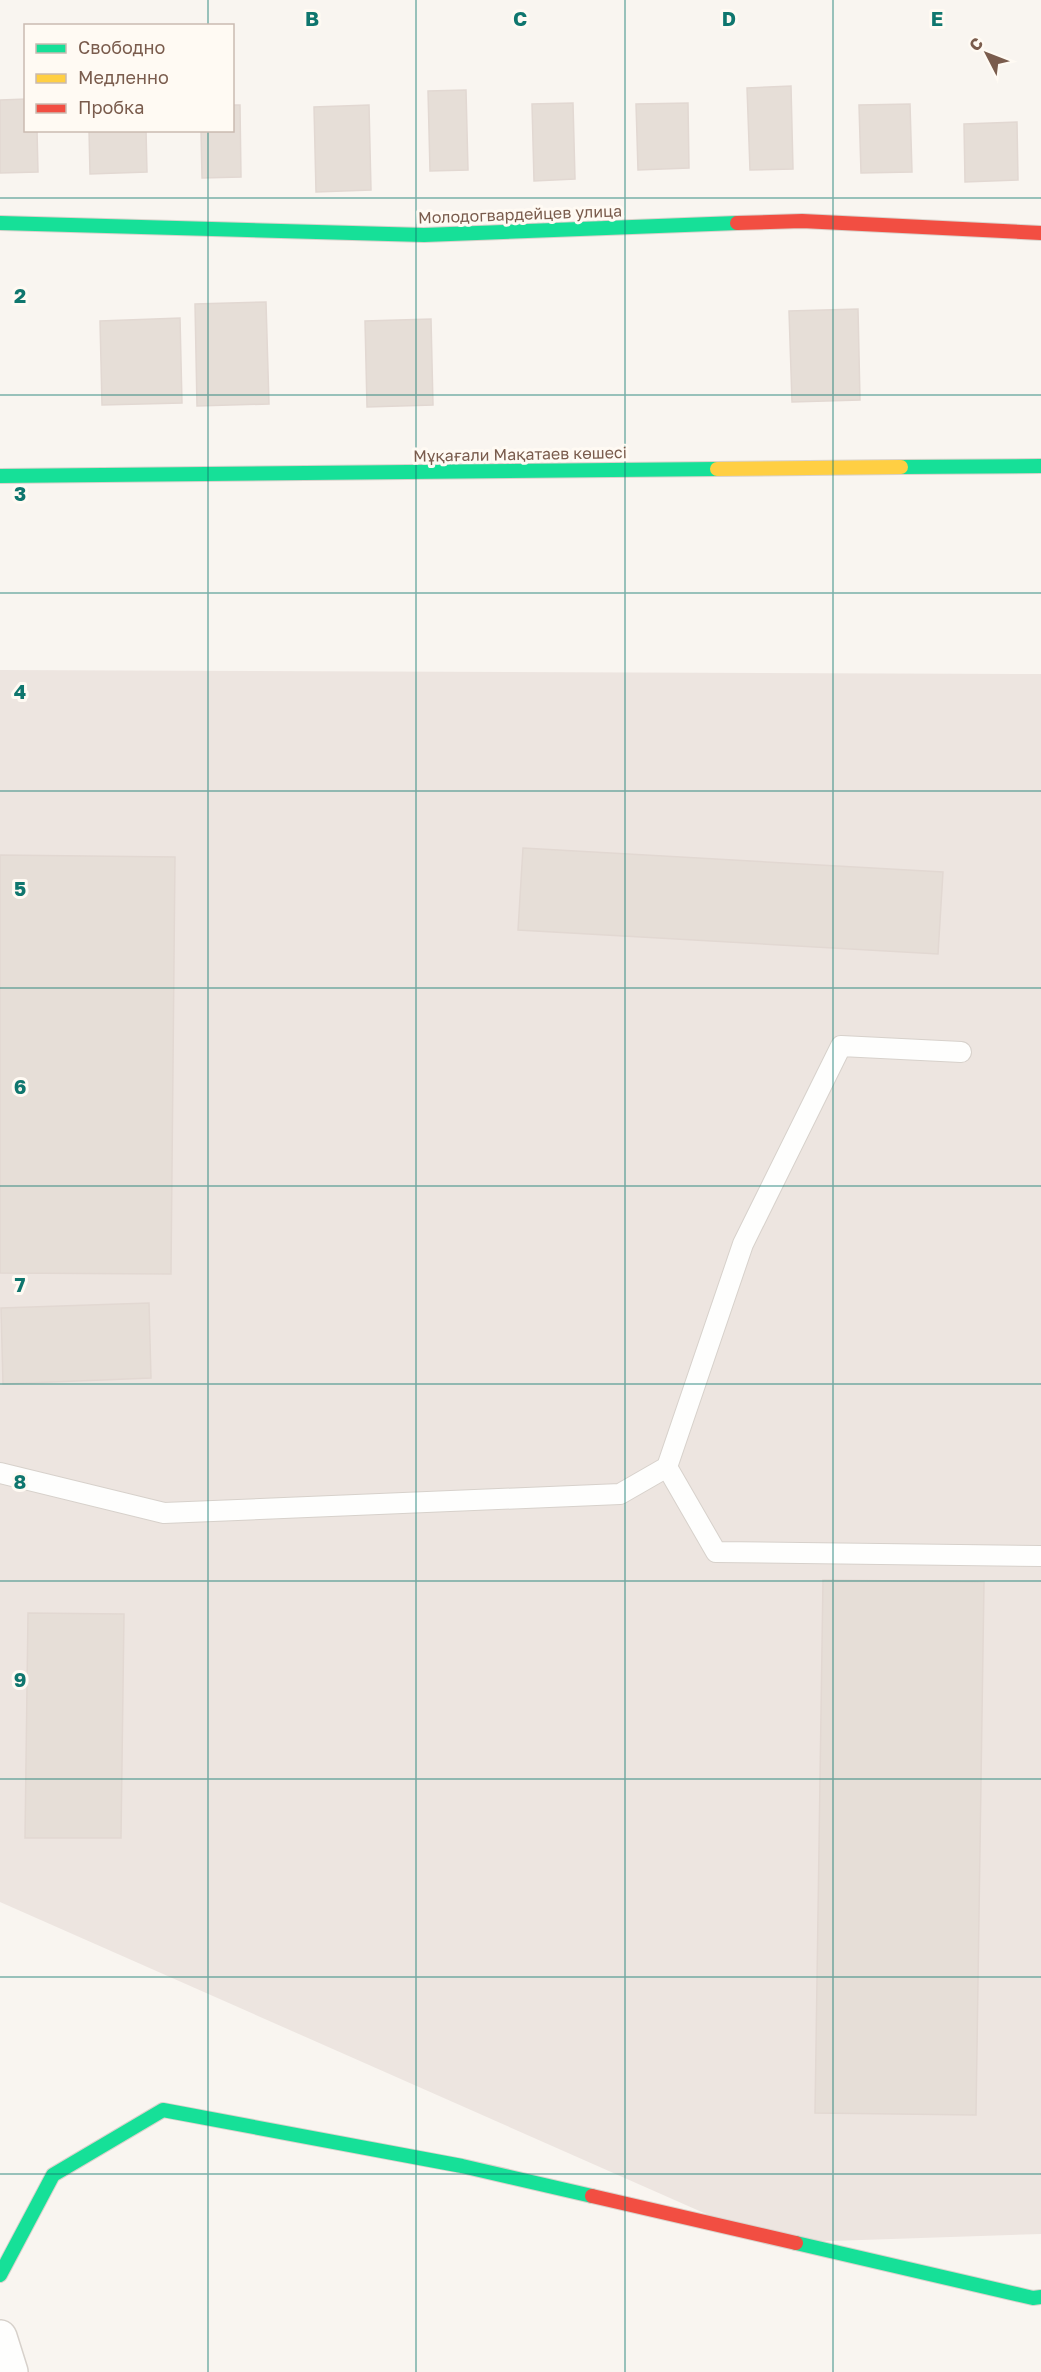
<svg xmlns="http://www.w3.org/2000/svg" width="1041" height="2372" font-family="'Golos Text',sans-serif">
	<rect width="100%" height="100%" fill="#f9f5f0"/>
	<path fill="#ede5e0" d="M0,670L1041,674V2234L772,2243L0,1902Z"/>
	<g fill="#e6ded7" stroke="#e2d8d2" stroke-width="1.5">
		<path d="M791,86L793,169L750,170L747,88Z"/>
		<path d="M466,90L468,170L430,171L428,91Z"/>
		<path d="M26,99V130H37L38,172L0,173V100Z"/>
		<path d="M573,103L575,179L534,181L532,104Z"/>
		<path d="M688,103L689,168L638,170L636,104Z"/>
		<path d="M910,104L912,172L861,173L859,105Z"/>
		<path d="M232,105H240L241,177L202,178L201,130H232Z"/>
		<path d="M369,105L371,190L316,192L314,107Z"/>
		<path d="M1017,122L1018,180L965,182L964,124Z"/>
		<path d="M89,130H146L147,172L90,174Z"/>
		<path d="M266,302L269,404L197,406L195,304Z"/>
		<path d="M858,309L860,400L792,402L789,311Z"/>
		<path d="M180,318L182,403L102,405L100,321Z"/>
		<path d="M431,319L433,405L367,407L365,321Z"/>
		<path d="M523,848L943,872L938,954L518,930Z"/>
		<path d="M0,855L175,857L171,1274L0,1273Z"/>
		<path d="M149,1303L151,1378L3,1384L1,1308Z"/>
		<path d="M823,1580L984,1582L976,2115L815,2113Z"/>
		<path d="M28,1613L124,1614L121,1838H25Z"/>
	</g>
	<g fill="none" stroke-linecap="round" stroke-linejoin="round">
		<g stroke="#d7d1cb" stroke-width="22">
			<g id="lane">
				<path d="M667,1467L716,1552L1041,1556"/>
				<path d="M0,1473L164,1513L620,1494L667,1467L743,1244L841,1046L961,1052"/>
			</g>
		</g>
		<g stroke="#d7d1cb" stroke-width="36">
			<path id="street" d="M0,2337L11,2372"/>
		</g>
		<g stroke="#d9d2cb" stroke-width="16">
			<g id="fast">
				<path d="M0,223L424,235L737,223"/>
				<path d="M901,467L1041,466"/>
				<path d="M0,476L717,469"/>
				<path d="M796,2243L1033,2298L1041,2297"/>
				<path d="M0,2275L53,2175L163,2110L462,2166L592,2196"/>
			</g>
		</g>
		<g stroke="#d9d2cb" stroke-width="16">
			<path id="slow" d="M717,469L901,467"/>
		</g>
		<g stroke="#d9d2cb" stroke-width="16">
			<g id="jam">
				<path d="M737,223L802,221L1041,233"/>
				<path d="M592,2196L796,2243"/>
			</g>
		</g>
		<use href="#lane" stroke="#fefefd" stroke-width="20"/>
		<use href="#street" stroke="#fefefd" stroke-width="33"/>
		<use href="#fast" stroke="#16e098" stroke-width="14"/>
		<use href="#slow" stroke="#ffcf43" stroke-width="14"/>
		<use href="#jam" stroke="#f24e42" stroke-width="14"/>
	</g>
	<path fill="none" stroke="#0f766e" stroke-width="1.5" stroke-opacity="0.55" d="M208,0V26M416,0V2372M625,0V2372M833,0V2372M208,130V2372M0,198H1041M0,395H1041M0,593H1041M0,791H1041M0,988H1041M0,1186H1041M0,1384H1041M0,1581H1041M0,1779H1041M0,1977H1041M0,2174H1041"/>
	<g text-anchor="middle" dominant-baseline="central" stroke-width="6" stroke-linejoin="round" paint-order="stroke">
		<g font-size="16" fill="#7a5c4d" stroke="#fffaf3">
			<text transform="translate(520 214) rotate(-2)">Молодогвардейцев улица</text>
			<text transform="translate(520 454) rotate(-1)">Мұқағали Мақатаев көшесі</text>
		</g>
	</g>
	<g font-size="20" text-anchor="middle" font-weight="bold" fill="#0f766e" stroke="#fffaf3" stroke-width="6" stroke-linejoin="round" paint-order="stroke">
		<text x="312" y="26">B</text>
		<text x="520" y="26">C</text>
		<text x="729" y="26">D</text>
		<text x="937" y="26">E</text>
		<text x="20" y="303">2</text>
		<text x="20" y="501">3</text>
		<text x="20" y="699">4</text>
		<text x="20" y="896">5</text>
		<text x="20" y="1094">6</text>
		<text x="20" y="1292">7</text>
		<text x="20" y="1489">8</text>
		<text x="20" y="1687">9</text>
	</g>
	<rect x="24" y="24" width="210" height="108" fill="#fffaf3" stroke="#cabbb1" stroke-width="1.5"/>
	<rect x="36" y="44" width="30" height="9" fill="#16e098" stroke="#cabbb1" stroke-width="1.5"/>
	<text x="78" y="54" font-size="18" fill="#7a5c4d">Свободно</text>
	<rect x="36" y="74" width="30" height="9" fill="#ffcf43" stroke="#cabbb1" stroke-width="1.5"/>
	<text x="78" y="84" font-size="18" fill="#7a5c4d">Медленно</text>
	<rect x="36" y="104" width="30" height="9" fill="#f24e42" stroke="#cabbb1" stroke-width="1.5"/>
	<text x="78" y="114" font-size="18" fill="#7a5c4d">Пробка</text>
	<g transform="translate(987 54) rotate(312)" stroke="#fffaf3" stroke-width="4.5" paint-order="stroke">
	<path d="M0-4.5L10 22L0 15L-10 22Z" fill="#7a5c4d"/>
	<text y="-9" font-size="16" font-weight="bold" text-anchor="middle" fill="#7a5c4d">С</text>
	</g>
</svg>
